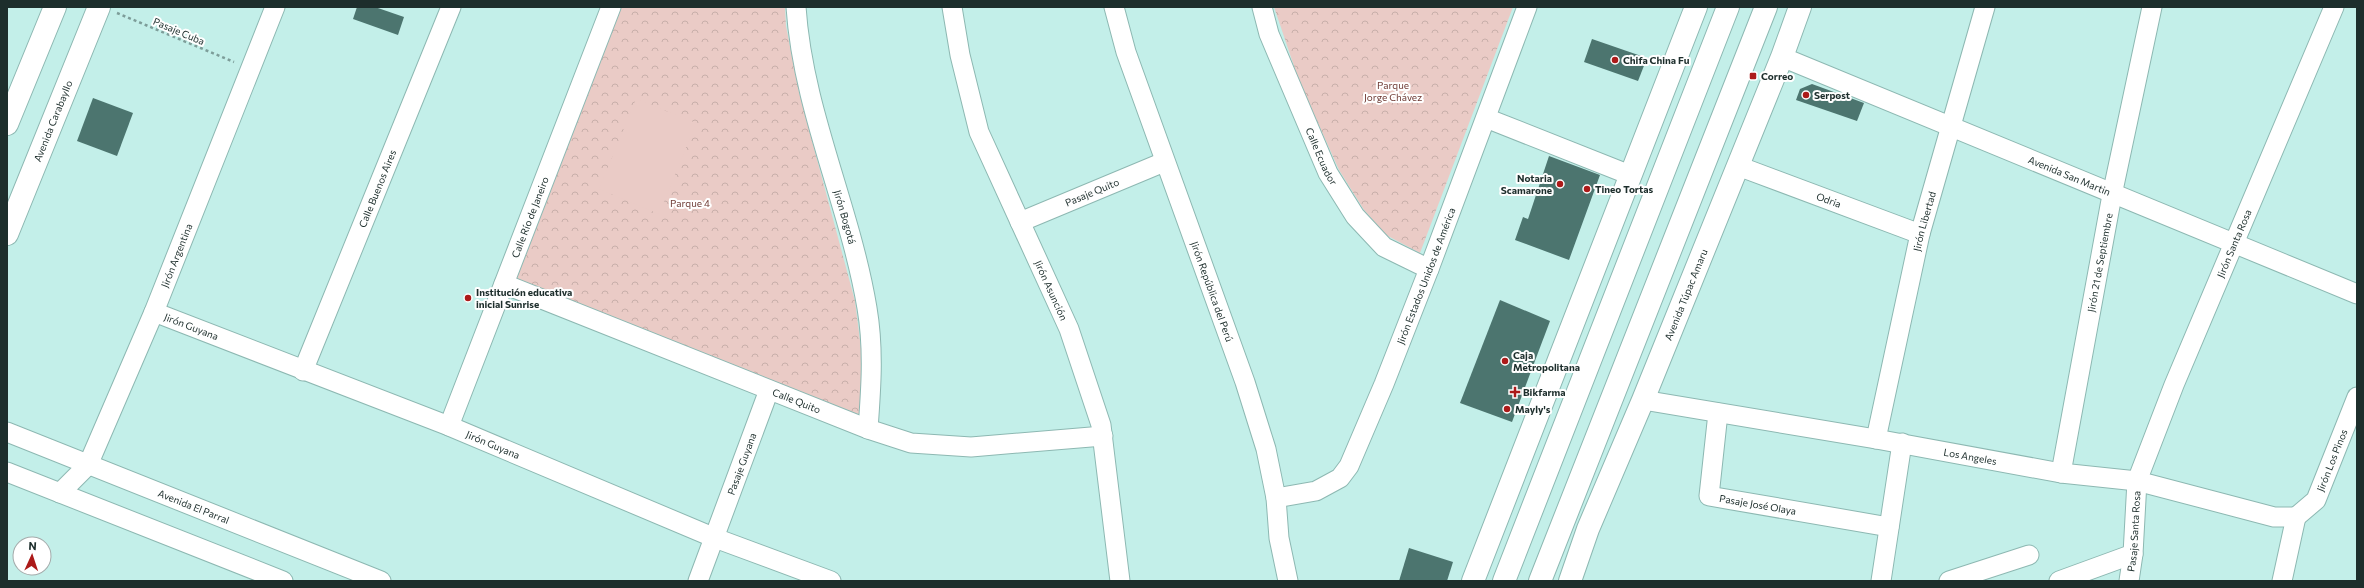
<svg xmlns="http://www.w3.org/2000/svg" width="2364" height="588" font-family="Commissioner,sans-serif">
	<defs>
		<pattern id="park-crowns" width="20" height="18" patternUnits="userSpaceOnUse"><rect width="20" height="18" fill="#eacbc6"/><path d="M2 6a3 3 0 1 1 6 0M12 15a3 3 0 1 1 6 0" fill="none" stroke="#c8afaa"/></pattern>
	</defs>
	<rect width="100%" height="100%" fill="#c3efe9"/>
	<g fill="url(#park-crowns)">
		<path d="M621,7H785L786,26L799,92L855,301L863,364L860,416L515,279Z"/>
		<path d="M1274,7H1513L1420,253L1386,235L1364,210L1339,170L1299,81Z"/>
	</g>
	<path fill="#eacbc6" d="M636,99L696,123L659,214L599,189Z"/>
	<g fill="#4c756f">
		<path d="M357,7H375L404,17L398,35L353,19Z"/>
		<path d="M1592,39L1647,58L1638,81L1584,62Z"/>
		<path d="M1812,84L1864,103L1857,121L1796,100L1800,89Z"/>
		<path d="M93,98L133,113L117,156L77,141Z"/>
		<path d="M1549,156L1600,175L1569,260L1515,240L1523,217L1528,219Z"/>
		<path d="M1500,300L1550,321L1512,422L1460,403Z"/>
		<path d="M1409,548L1453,562L1447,581H1399Z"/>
	</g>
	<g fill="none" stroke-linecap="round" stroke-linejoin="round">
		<g stroke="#8db8b2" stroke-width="21">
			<g id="minor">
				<path id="s1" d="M796,7C803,111 850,206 867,308C874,349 871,389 868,429"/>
				<path id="s2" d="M952,7L960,55L979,132L1069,329L1101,425L1120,581"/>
				<path id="s3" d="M1114,7L1126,52L1245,382L1266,449L1276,498L1279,538L1288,581"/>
				<path id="s4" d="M1262,7L1269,34L1328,173L1355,216L1384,247L1429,269"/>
				<path id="s5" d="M1782,57L2357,294"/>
				<path d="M1486,118L1630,175"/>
				<path id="s6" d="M1738,166L1920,234"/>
				<path id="s7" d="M1020,222L1164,162"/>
				<path id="s8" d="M504,284L868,429L911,443L971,447L1103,436"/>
				<path id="s9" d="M154,312L449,426L715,538L831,581"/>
				<path id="s10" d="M303,371L451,7"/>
				<path id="s11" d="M1643,400L1876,439L2061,473L2137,481L2274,517H2296"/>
				<path id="s12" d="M1718,413L1709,496L1889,527"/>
				<path id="s13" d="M449,426L611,7"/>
				<path id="s14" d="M7,432L381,581"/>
				<path id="s15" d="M1876,439L1920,234L1985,7"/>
				<path d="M7,472L283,581"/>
				<path id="s16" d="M2061,473L2112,195L2152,7"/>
				<path id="s17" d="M60,493L88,465L154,312L275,7"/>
				<path id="s18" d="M1276,498L1316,491L1340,478L1349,466L1384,384L1429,269L1527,7"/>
				<path id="s19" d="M2296,517L2316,500L2357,397"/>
				<path id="s20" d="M698,581L769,390"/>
				<path d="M1881,581L1902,443"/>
				<path d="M1949,581L2029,555"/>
				<path d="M2059,581L2133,554"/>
				<path id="s21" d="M2129,581L2133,554L2137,481L2174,385L2334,7"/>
				<path d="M2282,581L2296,517"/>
			</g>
		</g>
		<g stroke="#8db8b2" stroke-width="24">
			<g id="major">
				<path d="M7,124L55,7"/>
				<path id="s22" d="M7,234L99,7"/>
				<path d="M1473,581L1696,7"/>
				<path id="s23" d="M1570,581L1588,529L1643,400L1782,57L1800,7"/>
			</g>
		</g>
		<g stroke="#8db8b2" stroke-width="24">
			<g id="highway">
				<path d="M1504,581L1728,7"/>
				<path d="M1540,581L1766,7"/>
			</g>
		</g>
		<path stroke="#7d9d99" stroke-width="2.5" stroke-dasharray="3 3" stroke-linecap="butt" d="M117,13L234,62"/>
		<use href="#minor" stroke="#fff" stroke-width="19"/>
		<use href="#major" stroke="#fff" stroke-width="22"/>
		<use href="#highway" stroke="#fff" stroke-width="22"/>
	</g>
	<g fill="#ac1a19" stroke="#fff" stroke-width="1.5">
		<circle cx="1615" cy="60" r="4"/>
		<rect x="1749" y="72" width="8" height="8" rx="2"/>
		<circle cx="1806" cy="95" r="4"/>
		<circle cx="1560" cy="184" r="4"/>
		<circle cx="1587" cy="189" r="4"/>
		<circle cx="468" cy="298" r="4"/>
		<circle cx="1505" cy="361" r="4"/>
		<path d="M1513 386h4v4h4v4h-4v4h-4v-4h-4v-4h4z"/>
		<circle cx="1507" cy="409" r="4"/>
	</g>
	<g text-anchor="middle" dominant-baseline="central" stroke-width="4" stroke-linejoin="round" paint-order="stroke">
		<g font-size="10" fill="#1d2e2c" stroke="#fff">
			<text transform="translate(179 31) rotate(23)">Pasaje Cuba</text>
			<text stroke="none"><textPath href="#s22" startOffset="122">Avenida Carabayllo</textPath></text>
			<text stroke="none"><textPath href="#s4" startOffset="161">Calle Ecuador</textPath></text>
			<text stroke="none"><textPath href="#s5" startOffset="311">Avenida San Martin</textPath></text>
			<text stroke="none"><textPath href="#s10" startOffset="197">Calle Buenos Aires</textPath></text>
			<text stroke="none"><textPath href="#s7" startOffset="78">Pasaje Quito</textPath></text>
			<text stroke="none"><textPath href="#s6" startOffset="97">Odria</textPath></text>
			<text stroke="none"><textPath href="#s13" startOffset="224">Calle Río de Janeiro</textPath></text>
			<text stroke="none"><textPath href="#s1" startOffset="216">Jirón Bogotá</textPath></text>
			<text stroke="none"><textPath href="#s15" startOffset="223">Jirón Libertad</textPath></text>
			<text stroke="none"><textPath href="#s21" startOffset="357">Jirón Santa Rosa</textPath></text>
			<text stroke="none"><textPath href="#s17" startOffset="267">Jirón Argentina</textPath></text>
			<text stroke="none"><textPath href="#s16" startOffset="214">Jirón 21 de Septiembre</textPath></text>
			<text stroke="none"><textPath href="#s18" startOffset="288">Jirón Estados Unidos de América</textPath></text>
			<text stroke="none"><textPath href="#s2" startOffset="302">Jirón Asunción</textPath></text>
			<text stroke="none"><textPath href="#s3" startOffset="301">Jirón República del Perú</textPath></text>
			<text stroke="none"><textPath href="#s23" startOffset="309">Avenida Túpac Amaru</textPath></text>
			<text stroke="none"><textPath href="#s9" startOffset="40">Jirón Guyana</textPath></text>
			<text stroke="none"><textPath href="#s8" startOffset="315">Calle Quito</textPath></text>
			<text stroke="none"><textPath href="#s9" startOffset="364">Jirón Guyana</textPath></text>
			<text stroke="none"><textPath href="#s11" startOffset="332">Los Angeles</textPath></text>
			<text stroke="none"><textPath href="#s19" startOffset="69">Jirón Los Pinos</textPath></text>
			<text stroke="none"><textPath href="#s20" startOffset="125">Pasaje Guyana</textPath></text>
			<text stroke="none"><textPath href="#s12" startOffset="133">Pasaje José Olaya</textPath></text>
			<text stroke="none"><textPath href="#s14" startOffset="201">Avenida El Parral</textPath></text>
			<text stroke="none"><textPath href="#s21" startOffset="50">Pasaje Santa Rosa</textPath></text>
		</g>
		<g font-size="10" font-weight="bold" fill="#1d2e2c" stroke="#fff" text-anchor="start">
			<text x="1623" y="60">Chifa China Fu</text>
			<text x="1761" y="76">Correo</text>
			<text x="1814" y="95">Serpost</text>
			<text x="1552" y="178" text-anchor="end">Notaria<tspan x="1552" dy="12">Scamarone</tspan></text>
			<text x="1595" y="189">Tineo Tortas</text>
			<text x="476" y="292">Institución educativa<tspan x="476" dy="12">inicial Sunrise</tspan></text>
			<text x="1513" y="355">Caja<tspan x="1513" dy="12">Metropolitana</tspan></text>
			<text x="1523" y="392">Bikfarma</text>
			<text x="1515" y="409">Mayly's</text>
		</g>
		<g font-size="10" fill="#6f3b35" stroke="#fff">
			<text x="1393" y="85">Parque<tspan x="1393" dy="12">Jorge Chávez</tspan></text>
			<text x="690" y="203">Parque 4</text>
		</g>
	</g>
	<rect width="2364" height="588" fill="none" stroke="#1d2e2c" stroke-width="16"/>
	<g transform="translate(32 556) rotate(3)"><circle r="19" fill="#ffffff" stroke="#a5abab"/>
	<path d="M0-3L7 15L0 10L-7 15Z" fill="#ac1a19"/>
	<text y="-6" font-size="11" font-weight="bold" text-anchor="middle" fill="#1d2e2c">N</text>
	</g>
</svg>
